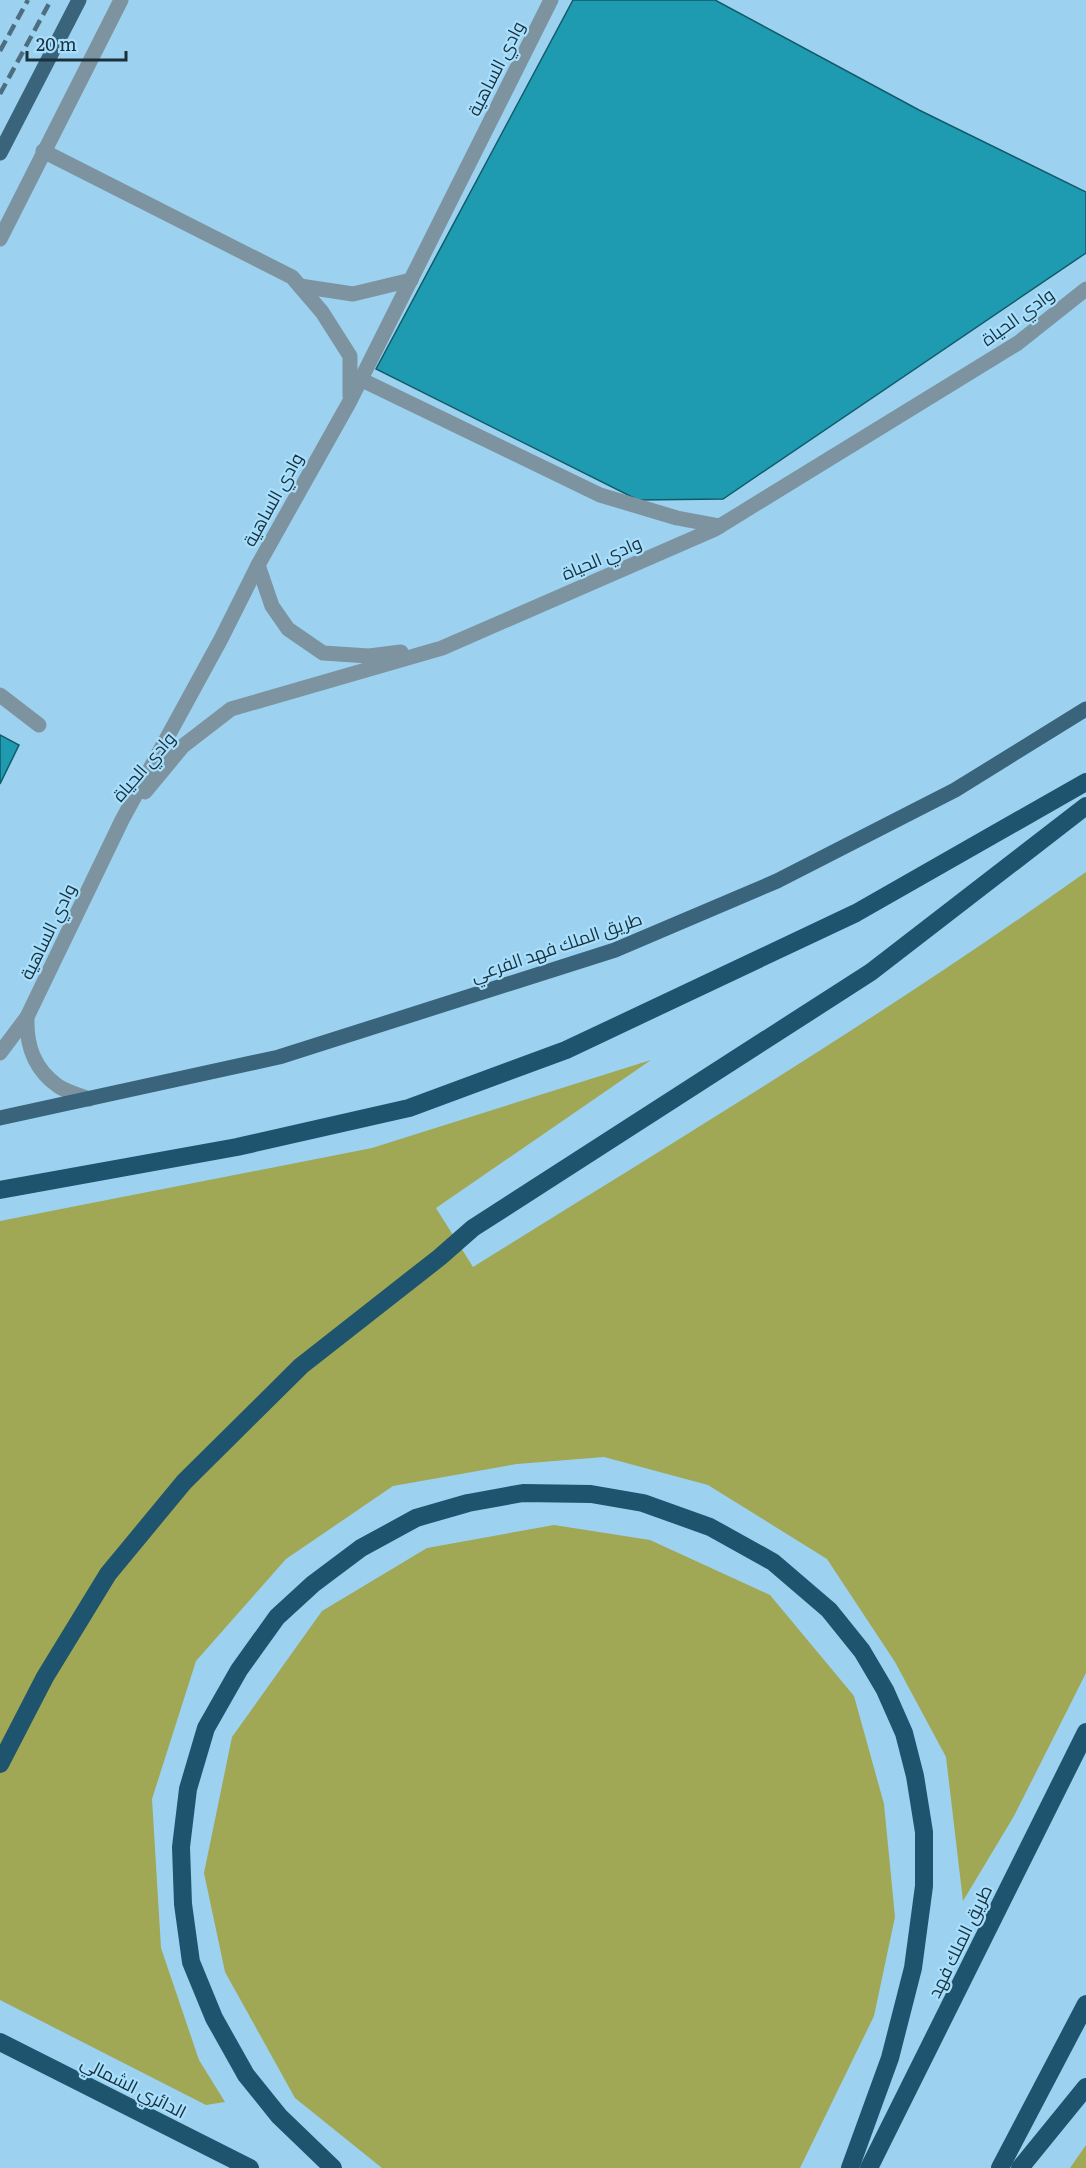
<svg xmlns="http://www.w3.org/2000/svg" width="1086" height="2168" font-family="Literata,Cairo,serif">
	<rect width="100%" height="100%" fill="#9cd2f0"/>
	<g fill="#a0a755">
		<path d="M1086,872V1673L1014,1816L963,1901L946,1757L895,1662L827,1559L708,1485L604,1457L517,1464L393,1486L286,1559L196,1661L152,1799L161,1948L199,2060L225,2102L206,2105L0,2000V1221L372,1148L651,1060L436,1208L473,1267C679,1139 888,1013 1086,872Z"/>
		<path d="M554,1525L650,1540L770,1595L854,1696L884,1804L895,1917L874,2016L800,2168H382L295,2098L225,1972L204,1873L232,1737L322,1611L427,1548Z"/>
		<path d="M1086,2145V2168H1070Z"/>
	</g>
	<g fill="#1e9bb1" stroke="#125b68" stroke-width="1.5">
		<path d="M573,0H715L919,110L1086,192V253L723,499L638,500L376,369Z"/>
		<path d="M0,735L19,745L0,784Z"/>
	</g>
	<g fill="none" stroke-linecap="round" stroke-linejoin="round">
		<g stroke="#7d939f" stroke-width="15">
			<path d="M43,151L292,277L322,312L350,356V396"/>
			<path d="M0,239L121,0"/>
			<path d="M300,286L353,294L411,280"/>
			<path d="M360,379L600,495L677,518L720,526"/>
			<path d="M258,565L272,606L288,629L323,653L369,656L401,652"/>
			<path d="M0,695L39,725"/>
			<path d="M145,792L183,746L231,709L442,648L715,529L1018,343L1086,289"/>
			<path d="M27,1017C26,1046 34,1069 58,1086C67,1092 79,1095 89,1099"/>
			<path d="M0,1053L27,1017L122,820L221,639L258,565L350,401L551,0"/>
		</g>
		<g stroke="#3a647b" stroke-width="15">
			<path d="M0,153L79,0"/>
			<path d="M0,1118L279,1057L615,950L777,881L955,790L1086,709"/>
		</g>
		<g stroke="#1e546d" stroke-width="18">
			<path d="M0,1190L237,1147L409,1108L566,1050L856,913L1086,782"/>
			<path d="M0,1764L45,1677L108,1574L184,1482L301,1366L440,1257L473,1228L871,972L1086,806"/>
			<path d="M0,2042L250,2168"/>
			<path d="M333,2168L279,2116L246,2075L214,2018L191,1962L183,1904L181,1847L188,1789L206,1728L239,1670L277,1617L313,1584L361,1548L416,1518L468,1503L523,1493L591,1494L643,1503L710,1527L773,1562L829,1610L862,1651L885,1690L904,1733L915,1776L924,1832V1886L913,1968L890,2058L850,2168"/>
			<path d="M869,2168L1086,1732"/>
			<path d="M1000,2168L1086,2004"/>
			<path d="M1020,2168L1086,2087"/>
		</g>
		<g stroke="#4c6e80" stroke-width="4.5" stroke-dasharray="12 6" stroke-linecap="butt">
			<path d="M0,51L28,0"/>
			<path d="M0,94L51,0"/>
		</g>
	</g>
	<g text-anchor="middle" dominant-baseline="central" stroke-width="4.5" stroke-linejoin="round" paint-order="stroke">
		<g font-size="18" fill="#1a303b" stroke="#a8dffd">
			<text transform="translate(495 68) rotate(-63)">وادي الساهية</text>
			<text transform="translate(1017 316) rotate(-36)">وادي الحياة</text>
			<text transform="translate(272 499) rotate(-61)">وادي الساهية</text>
			<text transform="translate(601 557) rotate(-23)">وادي الحياة</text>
			<text transform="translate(143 766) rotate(-49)">وادي الحياة</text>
			<text transform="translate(47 931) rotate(-64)">وادي الساهية</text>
			<text transform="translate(556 946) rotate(-19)">طريق الملك فهد الفرعي</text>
			<text transform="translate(959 1941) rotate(-64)">طريق الملك فهد</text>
			<text transform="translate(134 2086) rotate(27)">الدائري الشمالي</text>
		</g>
	</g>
	<path d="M27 51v9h99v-9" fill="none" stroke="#1a303b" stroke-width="3"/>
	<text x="36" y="51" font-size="18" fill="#1a303b" stroke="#a8dffd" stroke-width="4.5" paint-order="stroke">20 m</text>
</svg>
